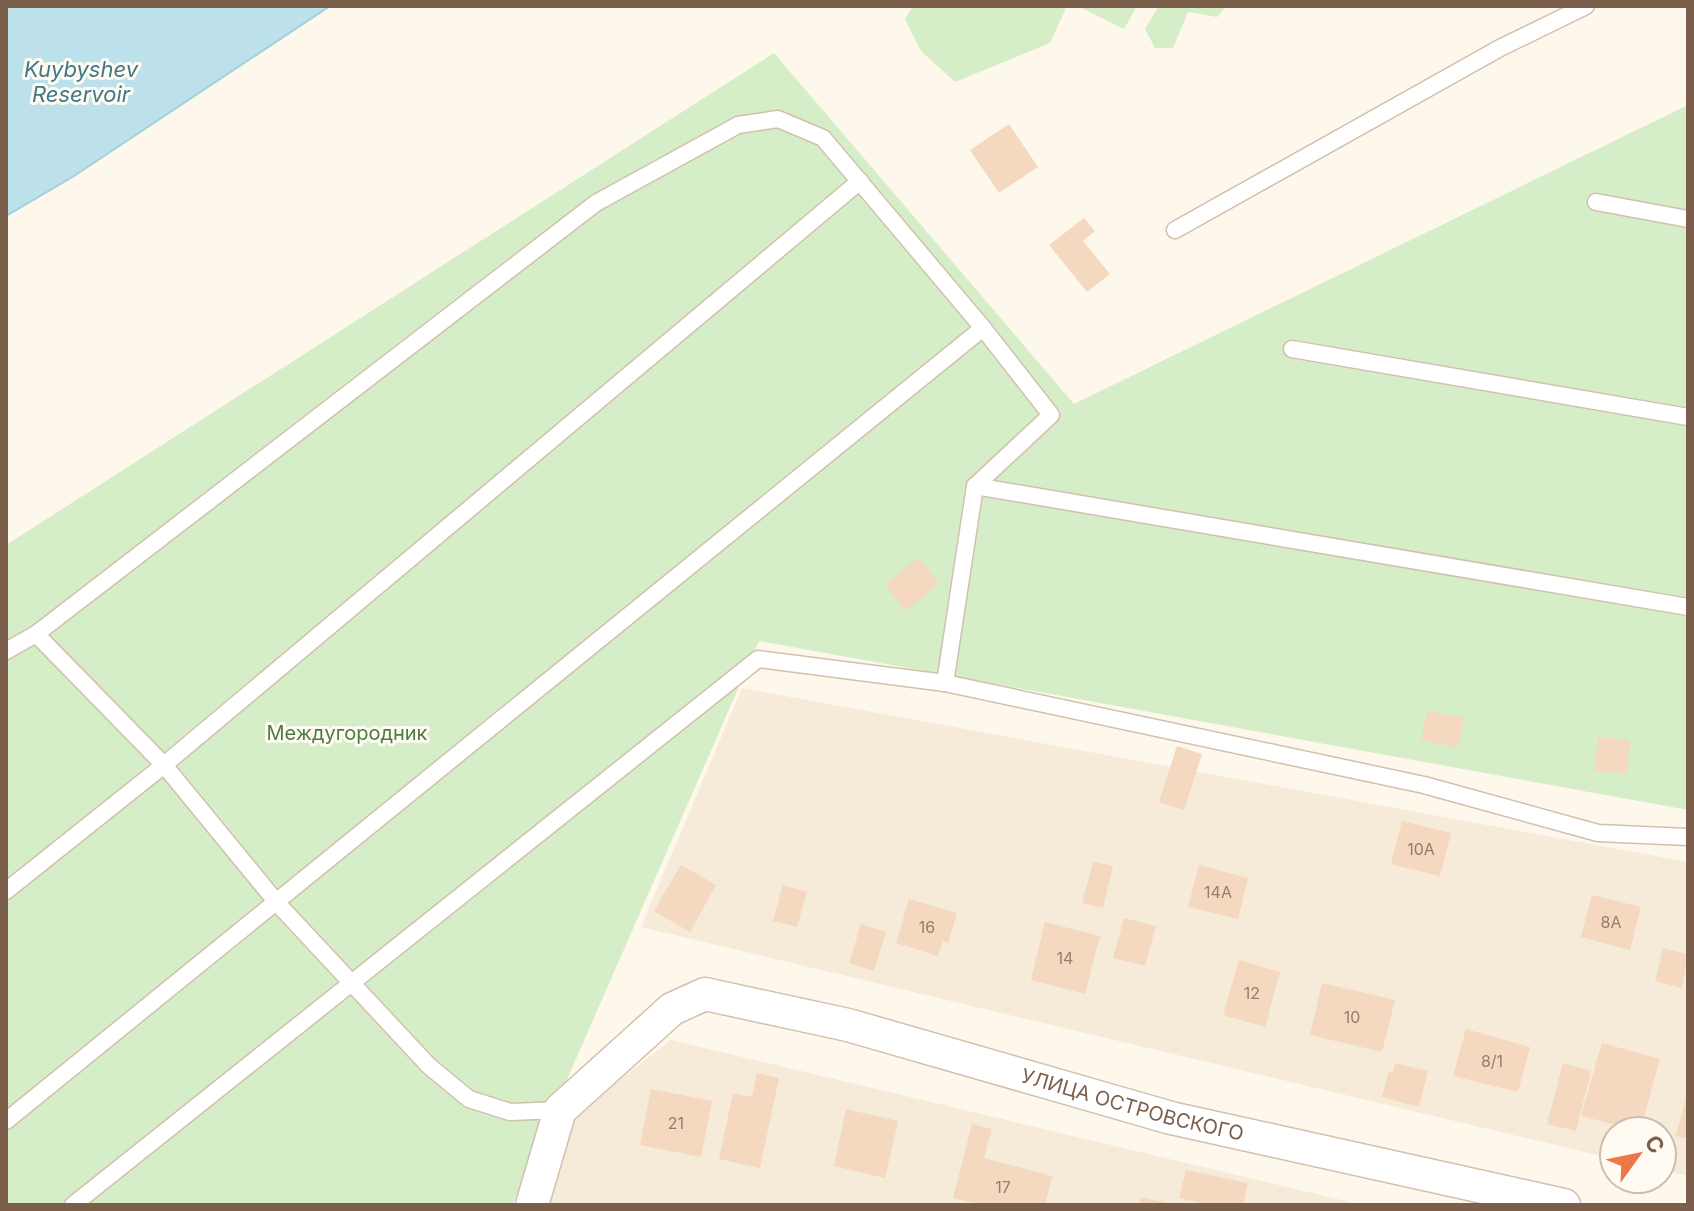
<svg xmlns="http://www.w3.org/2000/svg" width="1694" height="1211" font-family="Inter,sans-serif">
	<rect width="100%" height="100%" fill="#fef7eb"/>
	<g fill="#f6ead9">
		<path d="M742,688L1688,862V1176L1662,1170V1131H1614V1159L641,927Z"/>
		<path d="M671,1040L1362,1205H549L571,1118Z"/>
	</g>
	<g fill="#d5eec7">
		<path d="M913,6H1067L1050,43L955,82L921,51L905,19Z"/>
		<path d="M1077,6H1137L1124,29Z"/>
		<path d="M1159,6H1226L1217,17L1188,12L1173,48H1155L1145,29Z"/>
		<path d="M774,53L1074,404L1688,105V810L759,641L512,1205H6V545Z"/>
	</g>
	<path fill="#bde1ea" stroke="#a2d0dd" stroke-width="2" d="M6,6H330L74,176L6,216Z"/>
	<g fill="#f5d8c0">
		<path d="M1009,124L1038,167L999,193L970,150Z"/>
		<path d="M1084,218L1095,231L1083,241L1110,274L1087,292L1049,245Z"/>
		<path d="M918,557L939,583L906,611L885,585Z"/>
		<path d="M1427,711L1464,718L1458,748L1421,740Z"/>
		<path d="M1598,737L1630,740L1627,774L1595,771Z"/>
		<path d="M1177,746L1202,754L1184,810L1159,802Z"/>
		<path d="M1402,821L1451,833L1440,876L1391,864Z"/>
		<path d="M1093,862L1113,866L1103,908L1082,903Z"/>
		<path d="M681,865L716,885L690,932L654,911Z"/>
		<path d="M1199,865L1248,878L1238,919L1188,907Z"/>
		<path d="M783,885L807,892L797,927L773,921Z"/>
		<path d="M1592,895L1641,907L1630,950L1581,937Z"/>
		<path d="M909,899L957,913L948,943L943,941L938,956L896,943Z"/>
		<path d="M1124,918L1156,926L1145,966L1113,958Z"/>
		<path d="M1045,922L1100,936L1085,994L1031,980Z"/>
		<path d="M861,924L886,932L874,971L849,963Z"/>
		<path d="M1663,948L1688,954L1682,988L1655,981Z"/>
		<path d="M1239,960L1280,972L1265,1027L1223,1015Z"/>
		<path d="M1322,983L1395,1000L1382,1052L1310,1035Z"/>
		<path d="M1466,1029L1530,1047L1518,1092L1453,1076Z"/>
		<path d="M1602,1043L1660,1059L1640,1131L1581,1116Z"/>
		<path d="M1395,1063L1428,1071L1419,1107L1382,1097L1389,1071L1393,1072Z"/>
		<path d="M1563,1063L1591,1071L1576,1131L1547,1124Z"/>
		<path d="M757,1073L779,1078L760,1168L719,1159L733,1093L752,1097Z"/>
		<path d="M651,1089L712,1101L701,1157L640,1145Z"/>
		<path d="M1687,1093H1688V1139L1676,1136Z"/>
		<path d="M846,1109L898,1121L885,1178L834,1166Z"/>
		<path d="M972,1124L992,1129L984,1158L1052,1176L1045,1205H982L953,1198Z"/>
		<path d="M1186,1170L1248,1183L1243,1205H1210L1179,1198Z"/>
		<path d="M1141,1197L1172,1204V1205H1139Z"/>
	</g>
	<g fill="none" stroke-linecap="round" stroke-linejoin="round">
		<g stroke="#d2c0ae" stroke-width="19">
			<g id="service">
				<path d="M1596,202L1688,219"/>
				<path d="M1175,230L1500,48L1586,6"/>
				<path d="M1292,349L1688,417"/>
				<path d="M975,486L1688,607"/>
				<path d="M36,634L164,765L278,904L429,1066L469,1099L510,1112L560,1110"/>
				<path d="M6,651L36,634L596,203L738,125L778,119L823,138L983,328L1051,415L975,486L945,683"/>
				<path d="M6,891L164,765L860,181"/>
				<path d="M6,1121L983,328"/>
				<path d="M73,1205L758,659L945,683L1424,785L1598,833L1688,837"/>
			</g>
		</g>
		<g stroke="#d2c0ae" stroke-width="35">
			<g id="minor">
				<path id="s1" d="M532,1205L560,1110L672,1009L705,994L848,1025L1171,1118L1564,1205"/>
			</g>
		</g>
		<use href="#service" stroke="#fff" stroke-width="16"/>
		<use href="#minor" stroke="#fff" stroke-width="32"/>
	</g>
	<g text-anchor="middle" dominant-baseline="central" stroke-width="6" stroke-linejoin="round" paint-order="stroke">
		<g font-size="16" fill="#9a7d68">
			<text x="1421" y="849">10А</text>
			<text x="1218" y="892">14А</text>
			<text x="1611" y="922">8А</text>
			<text x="927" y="927">16</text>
			<text x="1065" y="958">14</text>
			<text x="1252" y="993">12</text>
			<text x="1352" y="1017">10</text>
			<text x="1492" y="1061">8/1</text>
			<text x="676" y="1123">21</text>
			<text x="1003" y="1187">17</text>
		</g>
		<g font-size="20" fill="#4d7c3f" stroke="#fffbf3">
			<text x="347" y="733">Междугородник</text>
		</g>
		<g font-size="20" fill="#7c5f4b" stroke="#fffbf3">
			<text stroke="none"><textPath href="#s1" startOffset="728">УЛИЦА ОСТРОВСКОГО</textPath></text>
		</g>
		<g font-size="22" font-style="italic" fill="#3f7989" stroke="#fffbf3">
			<text x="81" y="69">Kuybyshev<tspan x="81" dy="25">Reservoir</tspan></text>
		</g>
	</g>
	<rect width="1694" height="1211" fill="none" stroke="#7c5f4b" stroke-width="16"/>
	<g transform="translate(1638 1155) rotate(57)"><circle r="38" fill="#fffbf3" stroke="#cbbdb0" stroke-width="2"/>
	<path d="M0-6L14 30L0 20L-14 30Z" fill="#ee774a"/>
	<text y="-12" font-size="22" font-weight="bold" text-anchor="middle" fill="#7c5f4b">С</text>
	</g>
</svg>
